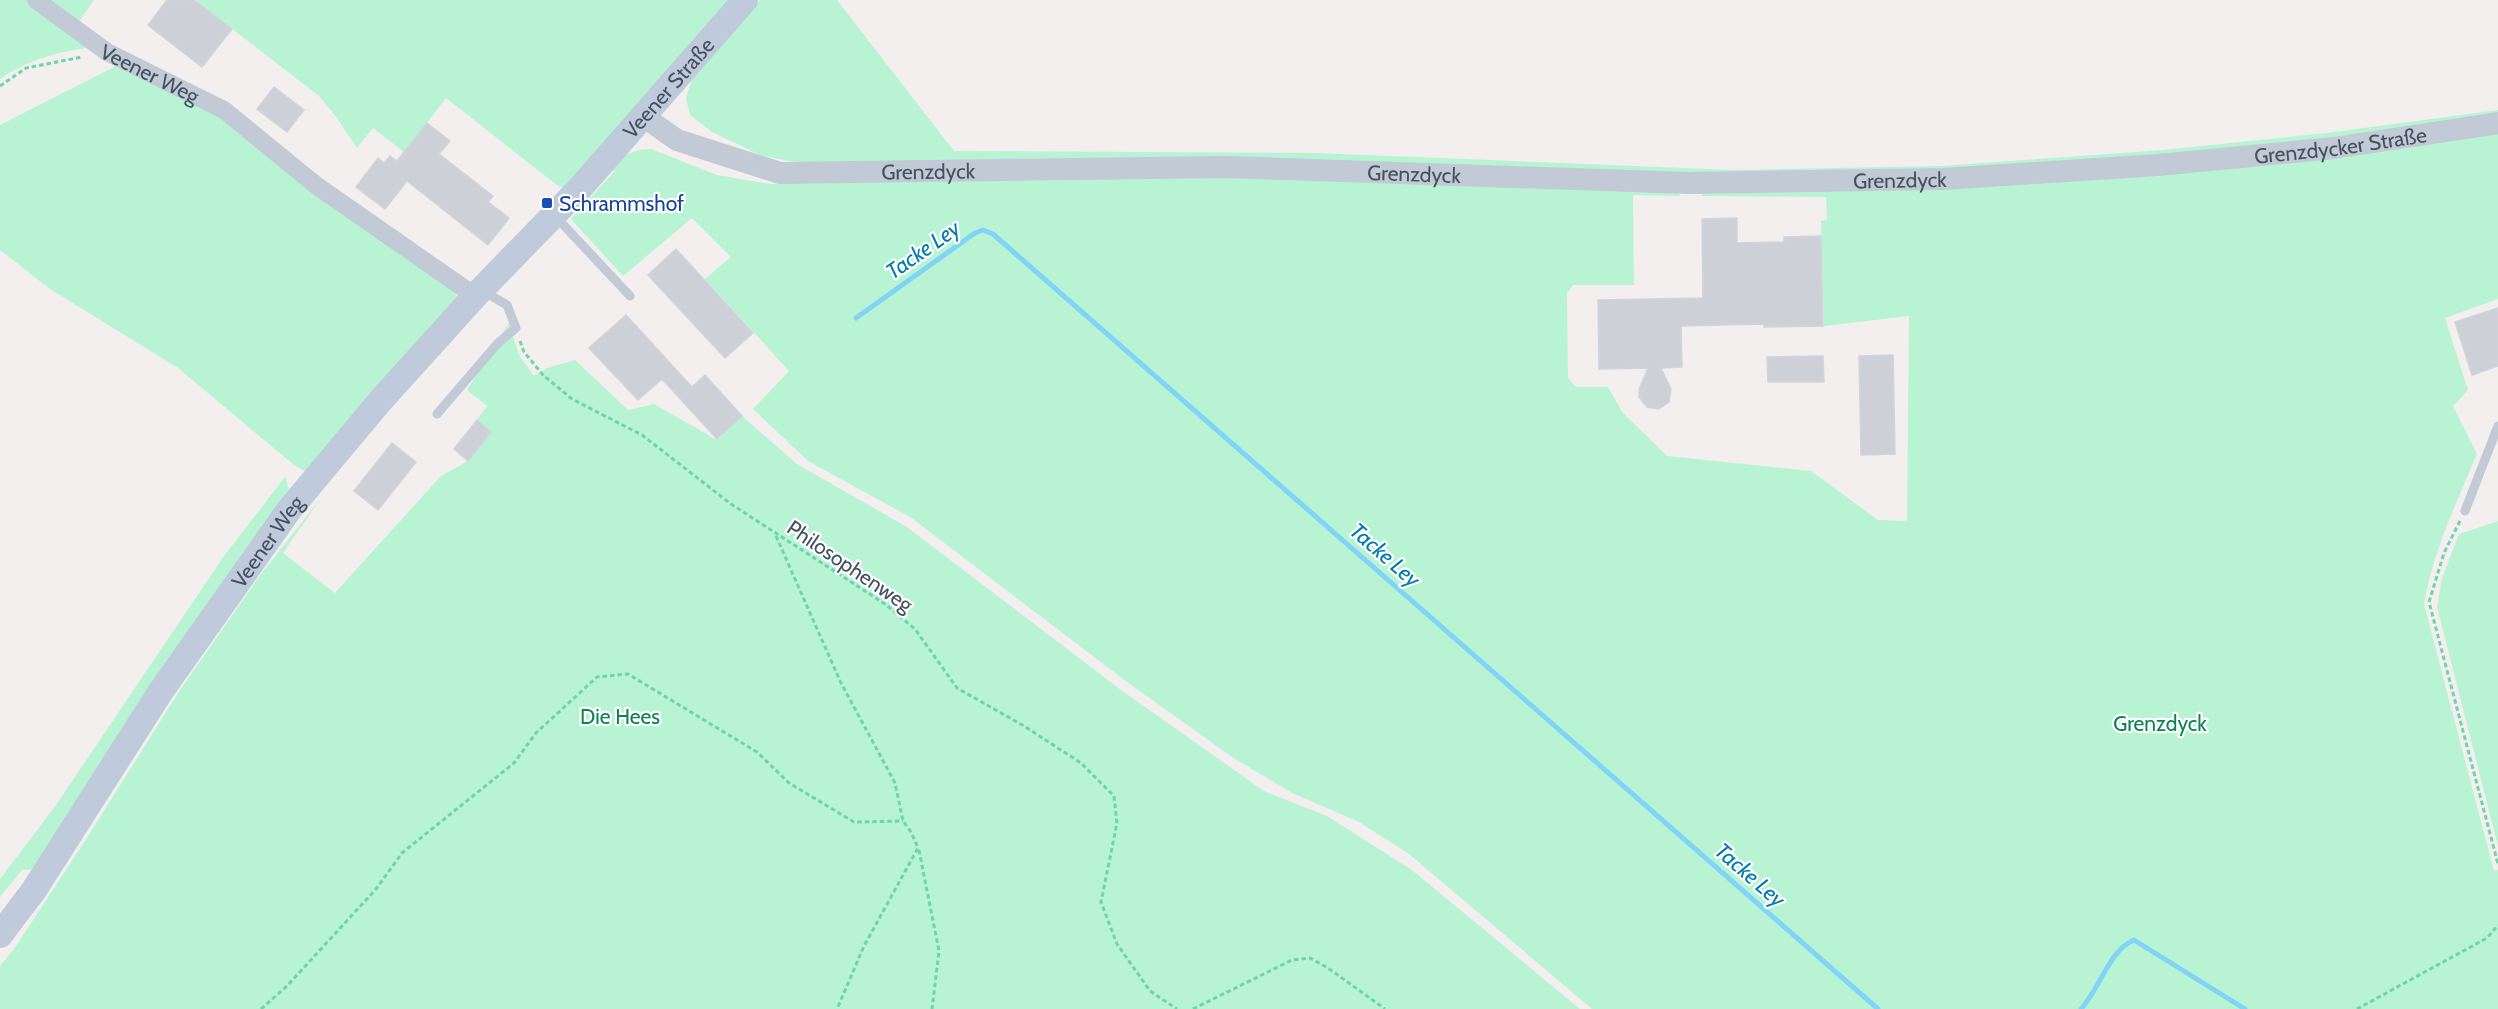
<svg xmlns="http://www.w3.org/2000/svg" width="2498" height="1009" font-family="Cabin,sans-serif">
	<rect width="100%" height="100%" fill="#f2efee"/>
	<g fill="#b8f4d4">
		<path d="M0,0H28L93,47C58,52 29,59 0,79Z"/>
		<path d="M47,0H94L78,23Z"/>
		<path d="M195,0H736L567,188L558,186L446,98L404,152L373,128L357,148L337,118L319,96Z"/>
		<path d="M760,0H837L954,151L1317,153L1732,170L1942,166L2163,150L2327,133L2498,110V114L2339,137L2165,155L1942,170L1735,174L1270,159L1059,158L802,163L762,156L712,132L690,115L686,98L692,79Z"/>
		<path d="M120,64L220,115L451,286L458,298L314,476L294,465L178,368L50,289L0,250V125Z"/>
		<path d="M2498,131V299L2445,318L2468,390L2453,406L2477,454C2456,503 2433,552 2424,604L2494,871L2498,870V1009H1592L1409,854L1359,822L1292,793L1232,757L1127,682L910,517L808,461L753,409L789,371L705,279L731,257L692,218L623,276L571,219L615,171L610,170C622,156 632,149 651,149L717,175L770,184L1080,175L1281,176L1677,190L1680,196L1633,195L1634,285H1573L1567,293L1568,378L1576,387H1608L1623,413L1667,456L1811,471L1878,520L1907,521L1909,316L1824,326L1821,221L1827,220L1826,197L1702,196V191Z"/>
		<path d="M509,323L519,355L534,376L547,368L575,360L628,410L654,404L717,440L742,416L797,464L907,527L1121,690L1264,791L1327,816L1412,870L1580,1009H0V966L14,949L85,841L180,690L261,574L321,498L283,553L335,593L441,476L468,461L492,432L477,420L487,406L467,390Z"/>
		<path d="M285,477L293,501L47,868L22,870L0,897V879L56,805L224,556Z"/>
		<path d="M2498,521V846L2437,607L2442,578L2459,534Z"/>
	</g>
	<g fill="none" stroke-linecap="round" stroke-linejoin="round">
		<g stroke="#81d4f5" stroke-width="5">
			<path d="M856,318L975,233L983,230L993,234L1878,1009"/>
			<path d="M2081,1009C2099,990 2110,949 2134,940L2245,1009"/>
		</g>
	</g>
	<g fill="#cdd0d7" stroke="#d2d4db" stroke-width="1.5">
		<path d="M167,0H194L232,29L202,67L148,25Z"/>
		<path d="M274,87L304,110L287,132L257,109Z"/>
		<path d="M427,123L450,141L439,154L493,196L488,202L509,218L488,245L407,181L385,209L356,187L378,158L384,163L390,156L397,161Z"/>
		<path d="M1737,218V243L1784,242V237L1821,236L1823,326L1764,327V324L1681,326L1682,367L1661,368L1671,389L1669,402L1659,409L1647,407L1639,397V390L1648,368L1599,369L1598,300L1703,298L1702,219Z"/>
		<path d="M676,249L753,333L725,358L648,275Z"/>
		<path d="M2498,308V366L2472,375L2455,322Z"/>
		<path d="M626,315L692,387L705,375L742,416L717,439L662,379L638,400L589,348Z"/>
		<path d="M1893,355L1895,454L1861,455L1859,356Z"/>
		<path d="M1823,356L1824,382H1768L1767,357Z"/>
		<path d="M477,420L491,432L468,461L454,449Z"/>
		<path d="M392,443L416,462L378,510L354,491Z"/>
	</g>
	<g fill="none" stroke-linecap="round" stroke-linejoin="round">
		<g stroke="#6dd5aa" stroke-width="3" stroke-dasharray="4.5 3" stroke-linecap="butt">
			<path d="M0,86L26,68L82,57"/>
			<path d="M520,341L524,352L543,375L572,399L642,435L731,504L885,604L915,629L957,688L1024,726L1081,763L1114,796L1117,823L1101,902L1117,944L1150,991L1177,1009"/>
			<path d="M2460,521L2444,553L2429,602L2498,864"/>
			<path d="M776,536L841,683L895,783L903,821L911,832L918,848L864,946L837,1009"/>
			<path d="M919,850L939,951L932,1009"/>
			<path d="M261,1009L287,986L376,889L402,853L514,763L536,733L597,677L628,674L757,752L789,783L854,822L903,821"/>
			<path d="M1193,1009L1292,960L1310,958L1328,968L1385,1009"/>
			<path d="M2357,1009L2487,938L2498,925"/>
		</g>
		<g stroke="#c1cad5" stroke-width="9">
			<path d="M556,217L630,296"/>
			<path d="M437,414L498,343L516,328L507,305L483,291"/>
			<path d="M2465,511L2498,426"/>
		</g>
		<path stroke="#c1cad5" stroke-width="18" id="s1" d="M36,0L107,52L224,110L317,186L475,296"/>
		<path stroke="#c1cad5" stroke-width="22" id="s2" d="M643,116L677,140L780,173L1226,167L1688,183L1943,179L2158,165L2334,148L2498,123"/>
		<path stroke="#bfcada" stroke-width="26" id="s3" d="M0,935L34,890L161,691L289,510L381,400L475,296L581,187L745,0"/>
	</g>
	<rect fill="#1a4fb4" stroke="#fff" stroke-width="2" x="541" y="197" width="12" height="12" rx="3"/>
	<g text-anchor="middle" dominant-baseline="central" stroke-width="4.5" stroke-linejoin="round" paint-order="stroke">
		<g font-size="21" fill="#45505e" stroke="#fff">
			<text stroke="none"><textPath href="#s1" startOffset="136">Veener Weg</textPath></text>
			<text stroke="none"><textPath href="#s3" startOffset="1082">Veener Straße</textPath></text>
			<text stroke="none"><textPath href="#s2" startOffset="1712">Grenzdycker Straße</textPath></text>
			<text stroke="none"><textPath href="#s2" startOffset="298">Grenzdyck</textPath></text>
			<text stroke="none"><textPath href="#s2" startOffset="784">Grenzdyck</textPath></text>
			<text stroke="none"><textPath href="#s2" startOffset="1270">Grenzdyck</textPath></text>
			<text stroke="none"><textPath href="#s3" startOffset="476">Veener Weg</textPath></text>
			<text transform="translate(850 566) rotate(34)">Philosophenweg</text>
		</g>
		<g font-size="21" fill="#164399" stroke="#fff" text-anchor="start">
			<text x="559" y="203">Schrammshof</text>
		</g>
		<g font-size="21" fill="#0d8252" stroke="#fff">
			<text x="620" y="716">Die Hees</text>
			<text x="2160" y="723">Grenzdyck</text>
		</g>
		<g font-size="22" font-style="italic" fill="#017bae" stroke="#fff">
			<text transform="translate(923 250) rotate(-35)">Tacke Ley</text>
			<text transform="translate(1385 555) rotate(41)">Tacke Ley</text>
			<text transform="translate(1750 875) rotate(41)">Tacke Ley</text>
		</g>
	</g>
</svg>
